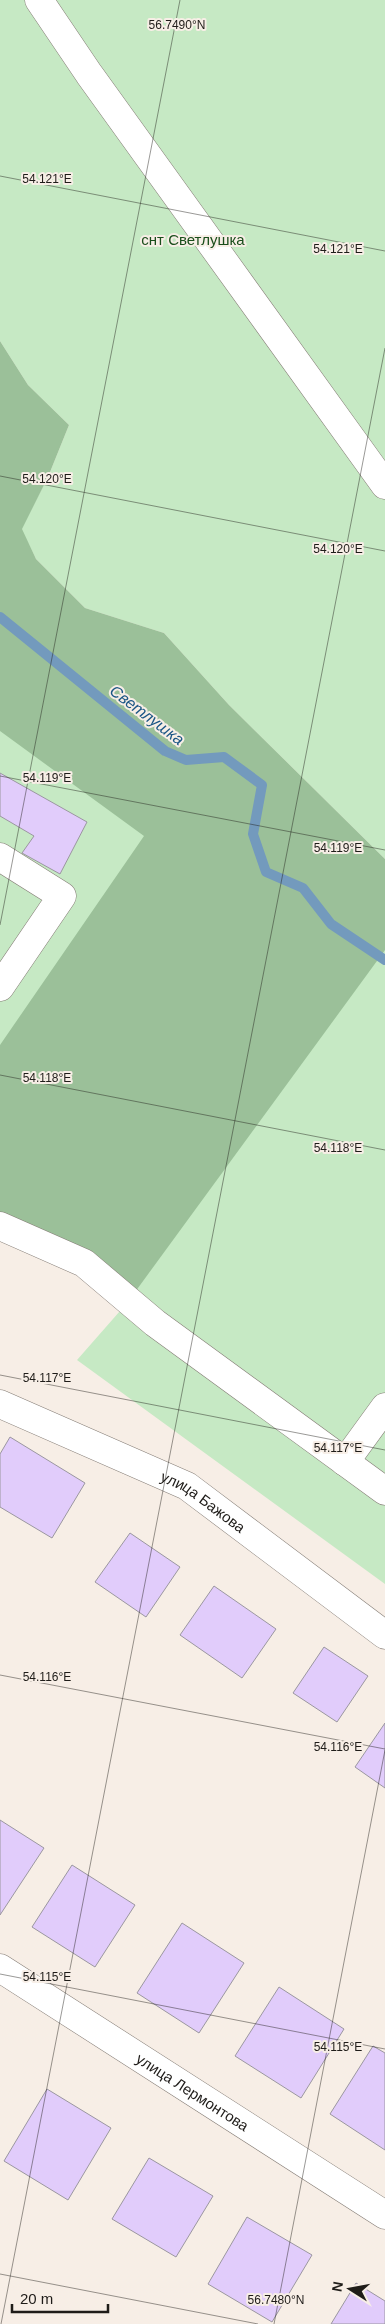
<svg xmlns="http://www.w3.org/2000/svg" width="385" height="2324" font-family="Arial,sans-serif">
	<rect width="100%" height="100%" fill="#f7eee6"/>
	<g fill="#c6e9c4">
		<path d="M0,0H385V859L229,705L164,633L85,608L36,559L21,529L48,477L69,425L28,385L0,341Z"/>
		<path d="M0,719L385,927V1584L77,1360L127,1303L0,1216Z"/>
	</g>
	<path fill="#9bc099" d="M0,341L28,385L69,425L48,477L22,529L36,559L85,608L164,633L229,705L385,859V950L127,1303L0,1216V1045L144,836L0,731Z"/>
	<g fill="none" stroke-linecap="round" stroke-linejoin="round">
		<path stroke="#739abd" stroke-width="10" d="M0,617L165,751L186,760L224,757L262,785L253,834L266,872L303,888L331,924L385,960"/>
	</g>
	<g fill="#e1ccfb" stroke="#9b97a0">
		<path d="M0,773L87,822L60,874L22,853L34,836L0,816Z"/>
		<path d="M10,1437L85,1483L52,1538L0,1507V1454Z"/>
		<path d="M130,1533L180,1567L146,1617L95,1582Z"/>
		<path d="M214,1586L276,1629L242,1678L180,1635Z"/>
		<path d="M324,1647L368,1676L337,1722L293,1693Z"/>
		<path d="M385,1723V1788L355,1767Z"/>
		<path d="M0,1820L44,1848L0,1915Z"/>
		<path d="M72,1865L135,1905L95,1967L32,1927Z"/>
		<path d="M182,1923L244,1963L199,2033L137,1993Z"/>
		<path d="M279,1987L344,2029L301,2098L235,2056Z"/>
		<path d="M373,2046L385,2053V2150L330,2114Z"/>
		<path d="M47,2089L111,2128L68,2200L4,2161Z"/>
		<path d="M149,2158L213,2196L176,2257L112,2219Z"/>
		<path d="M247,2217L312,2255L272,2322L208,2284Z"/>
		<path d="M356,2283L385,2301V2324H331Z"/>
	</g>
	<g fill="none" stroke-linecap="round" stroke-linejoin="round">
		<g stroke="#857d76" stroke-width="29">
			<g id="minor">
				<path d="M39,0L89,74L385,485"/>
				<path d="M0,857L62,896L0,987"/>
				<path d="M0,1226L84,1263L155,1323L385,1491"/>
				<path id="s1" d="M0,1404L187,1486L385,1635"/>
				<path d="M345,1462L385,1407"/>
				<path id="s2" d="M0,1968L385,2215"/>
			</g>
		</g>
		<use href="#minor" stroke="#fff" stroke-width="28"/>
	</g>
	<path fill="none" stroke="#1f1c19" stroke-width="1" stroke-opacity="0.45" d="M0,176L385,251M0,476L385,551M0,776L385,850M0,925L180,0M0,1075L385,1150M0,1375L385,1450M0,1675L385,1749M0,1974L385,2049M0,2274L258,2324M1,2324L385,348M274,2324L385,1750"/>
	<g text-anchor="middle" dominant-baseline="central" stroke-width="4" stroke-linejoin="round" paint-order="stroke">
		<g font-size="15" fill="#1a4e1b" stroke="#f7eee6">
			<text x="193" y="239">снт Светлушка</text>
		</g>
		<g font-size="15" fill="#1f1c19" stroke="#f7eee6">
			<text stroke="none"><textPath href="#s1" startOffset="226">улица Бажова</textPath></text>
			<text stroke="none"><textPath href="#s2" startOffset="229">улица Лермонтова</textPath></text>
		</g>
		<g font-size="16" font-style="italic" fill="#1b5685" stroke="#f7eee6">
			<text transform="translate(147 715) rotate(37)">Светлушка</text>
		</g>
	</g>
	<g font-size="12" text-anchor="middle" fill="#1f1c19" stroke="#f7eee6" stroke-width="4" stroke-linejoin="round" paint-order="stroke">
		<text x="177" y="29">56.7490°N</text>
		<text x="47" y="183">54.121°E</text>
		<text x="338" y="253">54.121°E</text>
		<text x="47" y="483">54.120°E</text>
		<text x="338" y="553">54.120°E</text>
		<text x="47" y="782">54.119°E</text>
		<text x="338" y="852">54.119°E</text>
		<text x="47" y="1082">54.118°E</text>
		<text x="338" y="1152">54.118°E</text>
		<text x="47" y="1382">54.117°E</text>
		<text x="338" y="1452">54.117°E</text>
		<text x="47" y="1681">54.116°E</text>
		<text x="338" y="1751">54.116°E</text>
		<text x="47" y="1981">54.115°E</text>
		<text x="338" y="2051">54.115°E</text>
		<text x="276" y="2304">56.7480°N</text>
	</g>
	<g transform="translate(350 2289) rotate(281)" stroke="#f7eee6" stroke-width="4" paint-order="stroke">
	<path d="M0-4L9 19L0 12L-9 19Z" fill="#1f1c19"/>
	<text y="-8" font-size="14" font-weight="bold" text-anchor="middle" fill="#1f1c19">N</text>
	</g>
	<path d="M12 2304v8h96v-8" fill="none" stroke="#1f1c19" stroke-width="2.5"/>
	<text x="20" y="2304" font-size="15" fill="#1f1c19" stroke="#f7eee6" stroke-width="4" paint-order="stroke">20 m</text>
</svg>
